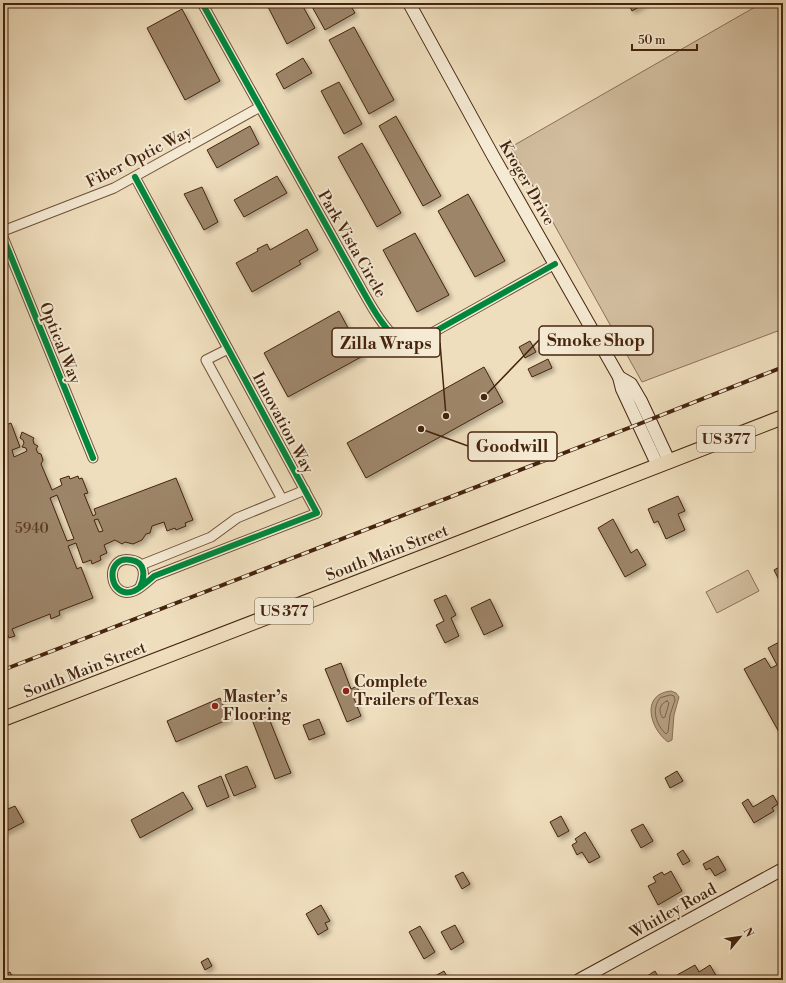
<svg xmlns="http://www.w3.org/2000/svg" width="786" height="983" font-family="'Libre Bodoni',serif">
	<defs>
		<filter id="shadow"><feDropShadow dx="3" dy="3" stdDeviation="2" flood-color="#0004"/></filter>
	</defs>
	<rect width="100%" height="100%" fill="#efdebd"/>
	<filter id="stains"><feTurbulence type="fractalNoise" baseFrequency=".005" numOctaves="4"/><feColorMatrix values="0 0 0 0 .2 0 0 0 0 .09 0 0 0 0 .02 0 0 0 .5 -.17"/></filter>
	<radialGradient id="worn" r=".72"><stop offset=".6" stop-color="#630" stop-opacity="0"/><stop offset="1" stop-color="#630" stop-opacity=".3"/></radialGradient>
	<g fill="#d2be9f" stroke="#8c7156">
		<path d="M762,3H783V329L642,382L511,147Z"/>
		<path d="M748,570L759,591L717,613L706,592Z"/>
	</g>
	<path fill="#b59f82" stroke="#886e54" d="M671,691L676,693L679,697L674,715L672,740L668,742C650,729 640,694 671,691Z"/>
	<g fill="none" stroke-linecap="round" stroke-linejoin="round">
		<g stroke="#7d6248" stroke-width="1">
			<path d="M671,695L674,696L675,700L670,715L668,732L666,734C656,725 651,709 660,698Z"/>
			<path d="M667,701L669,703L665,717L663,718C658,712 659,704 667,701Z"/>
		</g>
	</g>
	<g fill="#9d8569" stroke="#45240e" fill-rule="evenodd" filter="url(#shadow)">
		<path d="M266,3H301L315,28L287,44Z"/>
		<path d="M310,3H349L355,13L325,30Z"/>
		<path d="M628,3H646L632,11Z"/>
		<path d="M182,9L220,81L185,100L147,28Z"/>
		<path d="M354,27L394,100L369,114L329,40Z"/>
		<path d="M303,58L312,73L284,89L276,74Z"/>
		<path d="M339,82L362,124L344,134L321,91Z"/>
		<path d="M396,116L441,196L423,206L379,126Z"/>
		<path d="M250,126L259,144L217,168L207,150Z"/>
		<path d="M362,143L401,213L377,227L338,157Z"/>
		<path d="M277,176L287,193L244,217L234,200Z"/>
		<path d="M202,187L218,222L204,230L184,194Z"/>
		<path d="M468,194L505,261L475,277L438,211Z"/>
		<path d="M307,229L318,250L299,261L301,264L252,292L236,263L258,251L257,249L267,244L270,250Z"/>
		<path d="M415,233L449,295L417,312L383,250Z"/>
		<path d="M339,311L363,356L288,397L264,353Z"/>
		<path d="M530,341L536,352L525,358L519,347Z"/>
		<path d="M548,359L552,368L532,377L528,369Z"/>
		<path d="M484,367L503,402L366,478L347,443Z"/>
		<path d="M11,423L20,447L12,450L14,457L27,451L26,448L22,447L24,443L23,440L20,438L22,432L34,438L33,440L34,444L38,446L36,449L38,453L41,454L43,460L41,464L52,490L62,485L60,479L69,476L70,479L78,476L79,479L82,478L88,493L84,494L93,516L96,514L94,509L176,478L193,520L185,523L186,526L176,530L175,528L167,531L164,522L152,526L150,533L146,534L142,540L133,544L125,542L122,544L115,540L104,545L107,553L100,556L101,560L92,564L91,560L83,563L76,543L68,546L77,569L81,567L93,598L59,611L60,615L51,619L50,614L12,629L15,636L9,638L6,631L3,632V426ZM57,495L74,539L67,541L50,498ZM98,519L103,531L99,532L94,520Z"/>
		<path d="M678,496L685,511L678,514L685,530L666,539L658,521L654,523L648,509Z"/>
		<path d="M613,519L631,553L637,549L646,565L625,577L598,528Z"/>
		<path d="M783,565V585L782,586L774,570Z"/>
		<path d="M446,595L456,615L451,618L459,636L445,643L436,625L444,621L434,600Z"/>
		<path d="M490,599L503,626L484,635L471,608Z"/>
		<path d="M783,640V733L780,734L744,669L765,658L771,668L777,665L768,648Z"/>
		<path d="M341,663L351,689L357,686L360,694L353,696L361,716L347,722L325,669Z"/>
		<path d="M220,698L229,719L176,742L167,721Z"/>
		<path d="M266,711L291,773L275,779L251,717Z"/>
		<path d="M319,719L325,734L309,740L303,725Z"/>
		<path d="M247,766L256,787L234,796L225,775Z"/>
		<path d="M677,771L683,781L670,788L665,778Z"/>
		<path d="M221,776L229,797L207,807L198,786Z"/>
		<path d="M183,792L193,809L140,838L131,820Z"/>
		<path d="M773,795L778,804L772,808L774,811L754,823L742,803L748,799L753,807Z"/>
		<path d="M3,799L8,809L15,806L24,822L3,833Z"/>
		<path d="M561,816L569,831L558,837L550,822Z"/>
		<path d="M643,824L653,841L641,848L631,830Z"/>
		<path d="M585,832L600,857L589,863L582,852L577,855L572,845L577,842L575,839Z"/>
		<path d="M683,850L690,861L683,865L677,854Z"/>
		<path d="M718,856L726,870L715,876L710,868L706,870L703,864Z"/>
		<path d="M671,871L682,891L658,905L648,886L656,882L653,877L662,872L664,875Z"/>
		<path d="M463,872L470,884L462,889L455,876Z"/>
		<path d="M321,905L330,921L325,923L328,929L318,935L306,914Z"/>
		<path d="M455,925L464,942L451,950L441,932Z"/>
		<path d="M420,926L435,952L424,959L409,932Z"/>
		<path d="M208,958L212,966L205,970L201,962Z"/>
		<path d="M695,965L699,972L710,965L718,979L715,980H680L677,975Z"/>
		<path d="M444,971L449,980H428Z"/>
		<path d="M655,971L660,980H645L644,978Z"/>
		<path d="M10,972L14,980H3V975Z"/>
	</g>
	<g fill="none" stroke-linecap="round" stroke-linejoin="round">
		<g stroke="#70523a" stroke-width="11">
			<g id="street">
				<path d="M202,3L360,286C368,300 386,335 401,340C407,341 416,339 423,338L555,264"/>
				<path d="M135,177L317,513L154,576C148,581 141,588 134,591C109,601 103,555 131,560C146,562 145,577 140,587"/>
				<path d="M3,231L114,188L260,107"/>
				<path d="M3,237L93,458"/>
				<path d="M228,349L206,360L282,499"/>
				<path d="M141,565L211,537L237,518L305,490"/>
			</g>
		</g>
		<g stroke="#45240e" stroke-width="14">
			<g id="secondary">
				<path d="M409,3L492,154L619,377L622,389L658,466"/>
				<path d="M619,377L631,384L641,401L669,461"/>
				<path d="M579,980L783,869"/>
			</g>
		</g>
		<g stroke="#45240e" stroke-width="16">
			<path id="primary" d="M3,719L441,550L783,417"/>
		</g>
		<use href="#street" stroke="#f5ead4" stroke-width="9"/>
		<use href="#secondary" stroke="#f5ead4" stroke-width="12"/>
		<use href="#primary" stroke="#efdebd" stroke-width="14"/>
		<g stroke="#45240e" stroke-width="4">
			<path id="rail" d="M3,670L639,424L783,367"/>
		</g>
		<use href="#rail" stroke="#f5ead4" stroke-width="2.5" stroke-dasharray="8" stroke-linecap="butt"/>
		<g stroke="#f5ead4" stroke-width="8">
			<g id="cycleway">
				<path d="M202,3L360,286C368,300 386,335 401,340C407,341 416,339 423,338L555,264"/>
				<path d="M135,177L317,513L154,576C148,581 141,588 134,591C109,601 103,555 131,560C146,562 145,577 140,587"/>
				<path d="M3,237L93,458"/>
			</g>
		</g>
		<use href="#cycleway" stroke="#00873e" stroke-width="6"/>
	</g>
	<g fill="#8f2418" stroke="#f5ead4" stroke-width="1.5">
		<circle cx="346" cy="691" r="4"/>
		<circle cx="215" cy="706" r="4"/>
	</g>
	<g text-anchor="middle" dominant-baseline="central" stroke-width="4" stroke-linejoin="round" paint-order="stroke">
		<g font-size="14" fill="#5b3c25">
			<text x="32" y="529">5940</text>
		</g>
		<g fill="#f5ead4" stroke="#7a5f49" stroke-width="1">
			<rect x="697" y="426" width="58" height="26" rx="3"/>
			<rect x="255" y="598" width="58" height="26" rx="3"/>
		</g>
		<g font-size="15" font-weight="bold" fill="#45240e">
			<text x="726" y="439">US 377</text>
			<text x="284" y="611">US 377</text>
		</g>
		<g font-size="16" fill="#45240e" stroke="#f5ead4">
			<text transform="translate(139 157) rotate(-27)">Fiber Optic Way</text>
			<text transform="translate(527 183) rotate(60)">Kroger Drive</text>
			<text transform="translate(352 244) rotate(60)">Park Vista Circle</text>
			<text transform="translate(60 343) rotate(68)">Optical Way</text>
			<text transform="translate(283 423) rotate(62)">Innovation Way</text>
			<text transform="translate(387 553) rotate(-21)">South Main Street</text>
			<text transform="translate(85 670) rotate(-21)">South Main Street</text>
			<text transform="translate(673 911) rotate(-29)">Whitley Road</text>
		</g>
		<g font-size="16" font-weight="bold" fill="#45240e" stroke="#f5ead4" text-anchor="start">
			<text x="354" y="682">Complete<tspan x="354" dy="18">Trailers of Texas</tspan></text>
			<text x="223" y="697">Master’s<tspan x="223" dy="18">Flooring</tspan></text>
		</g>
	</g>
	<path fill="none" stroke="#45240e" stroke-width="1.5" d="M484 397L539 340M446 416L440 343M421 429L468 446"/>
	<g fill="#45240e" stroke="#f5ead4" stroke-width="1.5">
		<circle cx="484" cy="397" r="4"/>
		<circle cx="446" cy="416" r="4"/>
		<circle cx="421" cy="429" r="4"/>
	</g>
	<g fill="#f5ead4" stroke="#45240e" stroke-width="1.5">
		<rect x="539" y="326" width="114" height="29" rx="4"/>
		<rect x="332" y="328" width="108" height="29" rx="4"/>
		<rect x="468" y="432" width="89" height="29" rx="4"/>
	</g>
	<g font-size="17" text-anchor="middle" font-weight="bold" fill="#45240e">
		<text x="596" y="346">Smoke Shop</text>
		<text x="386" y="349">Zilla Wraps</text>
		<text x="512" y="452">Goodwill</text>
	</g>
	<rect width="786" height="983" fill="none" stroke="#efdebd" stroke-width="16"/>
	<rect x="4" y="4" width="778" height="975" fill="none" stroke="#45240e" stroke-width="2"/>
	<rect x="8" y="8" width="770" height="967" fill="none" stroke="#45240e"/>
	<g transform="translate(740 937) rotate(61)" stroke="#f5ead4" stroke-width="3" paint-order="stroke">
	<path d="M0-3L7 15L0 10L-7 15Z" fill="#45240e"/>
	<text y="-6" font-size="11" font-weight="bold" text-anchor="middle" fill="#45240e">N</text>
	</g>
	<path d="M632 44v6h65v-6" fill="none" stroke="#45240e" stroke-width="2"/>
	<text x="638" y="44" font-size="12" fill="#45240e" stroke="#f5ead4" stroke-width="3" paint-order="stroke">50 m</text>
	<rect width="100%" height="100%" filter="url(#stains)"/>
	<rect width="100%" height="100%" fill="url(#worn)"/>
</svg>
